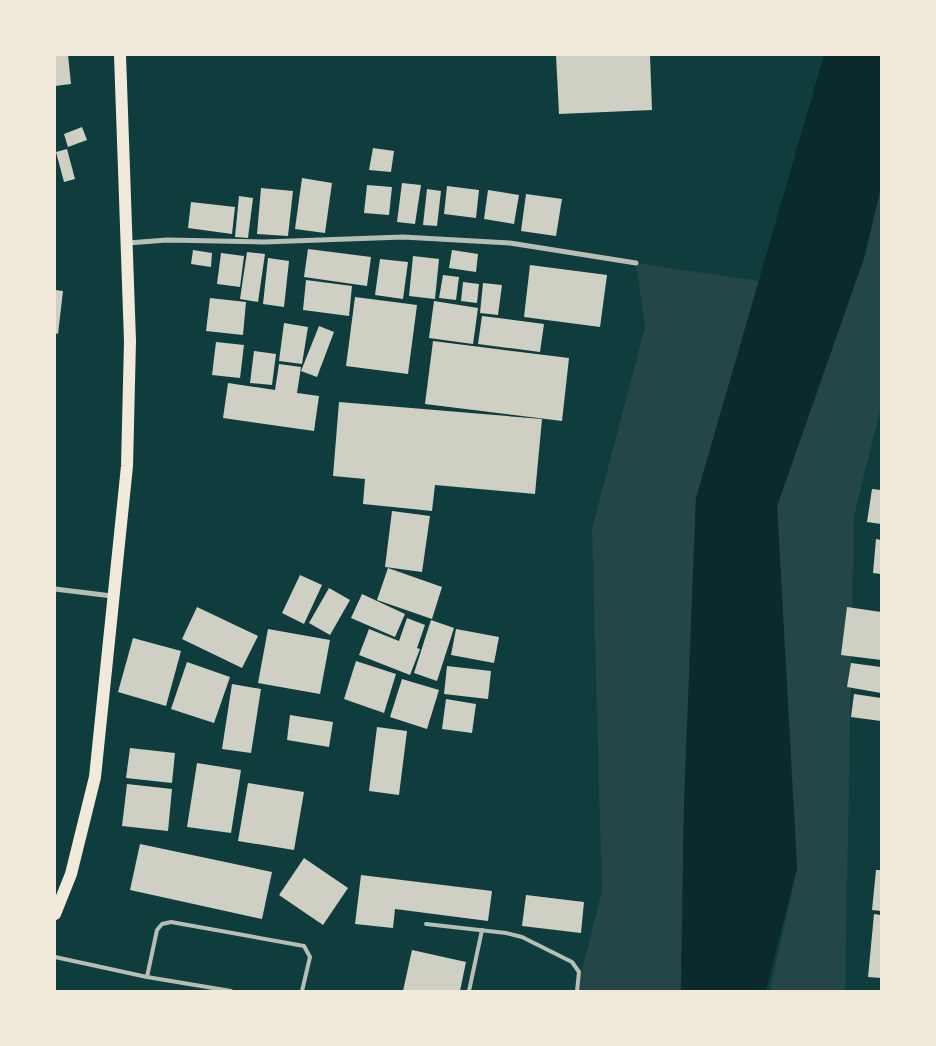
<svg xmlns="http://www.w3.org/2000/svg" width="936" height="1046" font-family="Poppins,sans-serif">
	<rect width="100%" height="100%" fill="#0f3d3e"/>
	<g fill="#244646">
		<path d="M881,187V407L854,516L845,991H770L797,868L777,506L864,258Z"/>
		<path d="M636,263L759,281L696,498L684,805L681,991H577L602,891L592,529L645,327Z"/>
	</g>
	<path fill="#0a2a2b" d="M824,55H881V187L864,258L777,506L797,868L766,991H681L684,805L696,498Z"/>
	<g fill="#cfcfc3">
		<path d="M55,55H68L71,84L55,86Z"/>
		<path d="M556,55H650L652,110L559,114Z"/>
		<path d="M82,127L87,140L68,147L64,134Z"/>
		<path d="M373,148L394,151L391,172L369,170Z"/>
		<path d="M67,149L75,179L64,182L56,152Z"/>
		<path d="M302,178L332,183L325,233L295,229Z"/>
		<path d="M402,183L421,185L415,224L397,222Z"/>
		<path d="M367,185L392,187L389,215L364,213Z"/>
		<path d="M447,186L479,190L476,218L444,214Z"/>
		<path d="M261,188L293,191L288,236L257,234Z"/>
		<path d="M427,189L441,191L437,226L423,225Z"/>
		<path d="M488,190L519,195L514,224L484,219Z"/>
		<path d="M526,194L562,199L556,236L521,231Z"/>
		<path d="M239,196L253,198L248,238L235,237Z"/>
		<path d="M191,202L235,207L232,234L188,228Z"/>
		<path d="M308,249L371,257L367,286L304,277Z"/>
		<path d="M193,250L212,253L211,267L191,264Z"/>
		<path d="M452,250L478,254L476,272L449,268Z"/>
		<path d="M247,252L265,254L258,302L240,299Z"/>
		<path d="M221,253L244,256L240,287L217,284Z"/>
		<path d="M413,256L439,259L435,299L409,296Z"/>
		<path d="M268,258L289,261L284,307L263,304Z"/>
		<path d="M380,259L408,262L403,299L375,295Z"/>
		<path d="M530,265L607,275L600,327L524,317Z"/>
		<path d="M443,275L459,277L456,300L439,298Z"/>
		<path d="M306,280L352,286L349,316L303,310Z"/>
		<path d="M463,282L479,284L477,303L461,301Z"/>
		<path d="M483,283L502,285L498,315L480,313Z"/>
		<path d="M55,290L63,291L58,334L55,333Z"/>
		<path d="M355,297L417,305L408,374L346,366Z"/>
		<path d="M210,298L246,302L243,335L206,331Z"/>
		<path d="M434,301L478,308L473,344L429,338Z"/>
		<path d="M482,316L544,324L540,352L478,344Z"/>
		<path d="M284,323L308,327L302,364L279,361Z"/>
		<path d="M319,326L334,332L317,377L301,371Z"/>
		<path d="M433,341L569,358L562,421L425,404Z"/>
		<path d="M216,342L244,345L240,378L212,375Z"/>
		<path d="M254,351L276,354L272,385L250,383Z"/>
		<path d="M279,364L301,367L297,393L319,396L314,431L223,418L228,383L275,390Z"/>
		<path d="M339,402L542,419L535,494L435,485L432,511L363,504L365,479L333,476Z"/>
		<path d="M872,489L881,490V524L867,522Z"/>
		<path d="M392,511L430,516L422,572L385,567Z"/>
		<path d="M876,539L881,540V574L873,573Z"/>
		<path d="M388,568L442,587L432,619L377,600Z"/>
		<path d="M300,575L322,585L304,624L282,613Z"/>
		<path d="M329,588L350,600L330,635L309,623Z"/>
		<path d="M362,594L405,614L395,637L351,618Z"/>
		<path d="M197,607L258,636L242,668L182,639Z"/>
		<path d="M847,607L881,612V660L841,655Z"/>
		<path d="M407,618L425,625L417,648L420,649L410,675L359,655L369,629L399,641Z"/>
		<path d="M431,620L454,628L437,681L414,673Z"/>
		<path d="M268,629L330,640L320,694L258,683Z"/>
		<path d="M456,629L499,637L494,663L451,655Z"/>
		<path d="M133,638L181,651L166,706L118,692Z"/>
		<path d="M356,661L396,674L384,713L344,699Z"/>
		<path d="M187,662L230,677L214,723L171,709Z"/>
		<path d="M851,663L881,667V693L847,687Z"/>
		<path d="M447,666L491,671L488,699L444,694Z"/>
		<path d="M402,679L439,690L427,729L390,717Z"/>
		<path d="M232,684L261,689L251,753L222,749Z"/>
		<path d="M854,694L881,698V721L851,717Z"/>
		<path d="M446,699L476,704L472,733L442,729Z"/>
		<path d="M290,715L333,722L329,747L287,740Z"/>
		<path d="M377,727L407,731L399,795L369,791Z"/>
		<path d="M130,748L175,753L172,783L126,778Z"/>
		<path d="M197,763L241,770L231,833L187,827Z"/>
		<path d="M248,783L304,792L294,850L238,841Z"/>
		<path d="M127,784L172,789L168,831L122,826Z"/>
		<path d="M140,844L272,872L262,919L130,890Z"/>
		<path d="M304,858L348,888L323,925L279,895Z"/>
		<path d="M876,870H881V911L872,910Z"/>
		<path d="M361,875L492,891L488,921L395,909L393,928L355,924Z"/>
		<path d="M526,895L584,902L581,933L522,926Z"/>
		<path d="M874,914L881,915V978L868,977Z"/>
		<path d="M412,950L466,962L460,991H403Z"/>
	</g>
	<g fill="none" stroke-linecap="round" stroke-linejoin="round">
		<g stroke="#b8beb3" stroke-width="4">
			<path d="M426,924L506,933L522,937L572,962L579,972L577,991"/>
			<path d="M55,957L147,977L231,991"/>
			<path d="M147,977L157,930L162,924L171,922L304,946L310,957L302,991"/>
			<path d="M469,991L482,930"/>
		</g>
		<g stroke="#b8beb3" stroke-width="5">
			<path d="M128,243L167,240L264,242L403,237L510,243L636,263"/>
			<path d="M55,589L112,596"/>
		</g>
		<path stroke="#f1e9da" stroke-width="12" d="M55,914L71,874L95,777L127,466L130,341L120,55"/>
	</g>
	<rect width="936" height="1046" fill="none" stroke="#f1e9da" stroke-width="112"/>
</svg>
